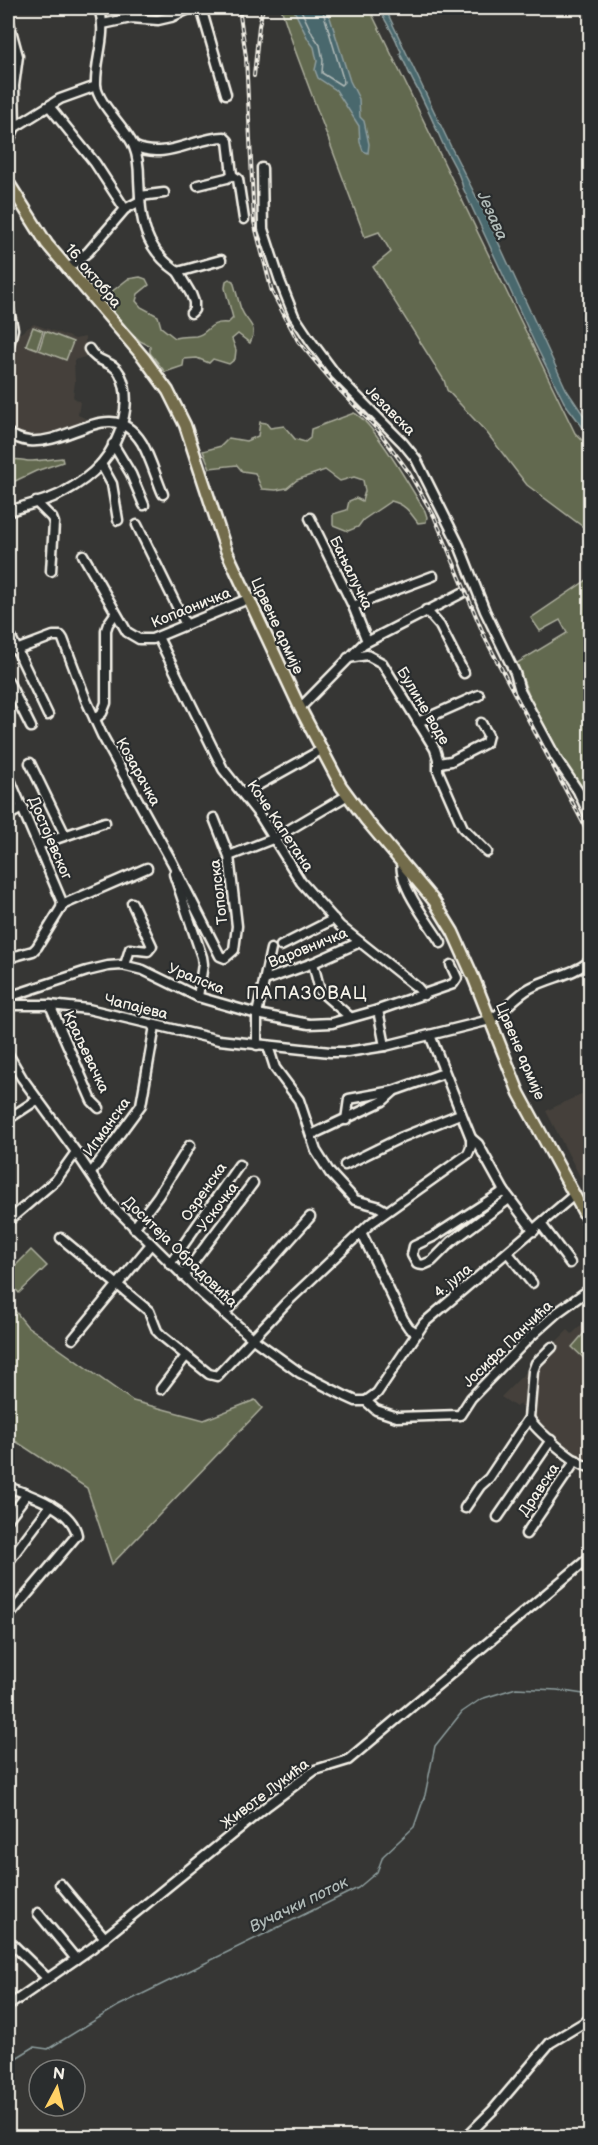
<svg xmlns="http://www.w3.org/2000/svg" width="598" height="2145" font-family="'Balsamiq Sans',sans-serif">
	<rect width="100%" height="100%" fill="#363634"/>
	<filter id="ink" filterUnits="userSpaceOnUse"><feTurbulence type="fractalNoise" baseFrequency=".0167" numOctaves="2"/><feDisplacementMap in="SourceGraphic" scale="12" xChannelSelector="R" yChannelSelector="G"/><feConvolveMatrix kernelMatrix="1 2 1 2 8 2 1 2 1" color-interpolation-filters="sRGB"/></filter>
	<g filter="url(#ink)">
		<g fill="#44413b">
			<path d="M34,324L75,339L85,337V346L89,356L74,360L75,382L73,397L80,402L78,415L93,422L57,435L45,437L24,436L8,428V356L17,335Z"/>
			<path d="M590,1090V1196L546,1111Z"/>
			<path d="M590,1317V1420L582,1431L590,1438V1462H587L580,1459L519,1404L516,1407L501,1397L568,1330L572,1334Z"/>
		</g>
		<g fill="#62694f" stroke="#abad9c" stroke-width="1.5">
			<path d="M281,8H369L575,433L590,448V532L527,485L487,433L447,390L444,380L373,267L391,252L379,232L365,237L295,50Z"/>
			<path d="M140,277L146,279L149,285L138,294L136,301L141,307L158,316L161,327L175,338C182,336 189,337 196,336C210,333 207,321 228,323L233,318L225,288L226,281L229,279L233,281C236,290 238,300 241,309C247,324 259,325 250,343L238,334L232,339L236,350L235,359L229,364L213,359L209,363L197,358L184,359L183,366L165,372L150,353V346L140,341L106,307V296L128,279Z"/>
			<path d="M33,327L43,331L37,349L26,345Z"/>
			<path d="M45,331L73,342L66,360L39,350Z"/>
			<path d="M354,413C373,421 412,490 425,511L427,517L426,522L418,523C410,512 405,504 391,501L363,520L358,527L348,531L333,525V514L347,510L349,501L356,498L362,501L365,491L363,480L354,477L340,481L325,470L297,480L287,488L276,490L262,489L255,473L242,471L237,465L210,468L203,451L221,446L229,438L246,441L258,436L260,422L266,423L270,428L284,426L295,439L305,442L310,438L311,429Z"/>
			<path d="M62,458L63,462L36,471L9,484C6,478 7,467 9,461C16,458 21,460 28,461C39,461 51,459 62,458Z"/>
			<path d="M590,578V807L532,704L517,663L567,633L560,620L540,631L531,618Z"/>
			<path d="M31,1250L47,1266L19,1293L8,1281V1273Z"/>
			<path d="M8,1302L27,1326L133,1401L204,1420L255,1400L262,1408L112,1564L87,1488L17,1442H8Z"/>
			<path d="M590,1326V1364L572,1347Z"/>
		</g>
		<g fill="#4a676d" stroke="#8e9e9e" stroke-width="1.5">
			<path d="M293,8H327L350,81L359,99L360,117L364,121L369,144L368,153L363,151L360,142L359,126L336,90L318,78L315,70L317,61L314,47L308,39Z"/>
			<path d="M379,8H385L452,149L489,222L566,389L590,425V437L564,402L535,344L463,188C460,172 448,156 442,142C433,122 425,102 414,83C409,74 406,64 400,54L401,51C398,47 398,43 395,38C390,28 384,19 379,8Z"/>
		</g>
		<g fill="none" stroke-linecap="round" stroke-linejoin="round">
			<path stroke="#b0bab7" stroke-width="1.5" d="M300,8L313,35L320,45L323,60L322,73L341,85L344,82L322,8"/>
			<path stroke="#8e9e9e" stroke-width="1.5" d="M8,2063L34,2047L48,2049L118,2006L358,1888L377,1872L383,1856L414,1827L425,1795L435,1746L462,1712L481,1699L516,1688L557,1690L590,1695"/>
			<g stroke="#f4f1e8" stroke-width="13">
				<g id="minor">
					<path d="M99,8C108,35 95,58 96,85C97,103 127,129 134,147C138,157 139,169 139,179C141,220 142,247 178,272L221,260"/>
					<path d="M201,8L226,94"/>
					<path d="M8,19L18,56L14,86L15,127L8,143"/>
					<path d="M103,24L131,18L158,20L171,17L191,8"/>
					<path d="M49,106L95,163L125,209"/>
					<path d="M15,127L60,99L96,86"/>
					<path d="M134,146C165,161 193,138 224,137L228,141L232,175L227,178L198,185"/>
					<path d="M262,168L263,229L280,281L294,316L310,340L336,375L403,443L416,459L459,545L485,611L515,673L520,691L556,758L578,791L590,817"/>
					<path d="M232,175L238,179L244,219"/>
					<path d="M140,196L164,193"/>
					<path d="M67,269L88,252L125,209L140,201"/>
					<path d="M178,272L191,294L194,302V310L191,313"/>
					<path d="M8,305L13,329L8,350"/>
					<path d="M8,433C14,437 21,440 29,441C71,445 112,395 142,443C151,459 156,478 163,494"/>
					<path d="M113,444L131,474L144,505"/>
					<path d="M101,464L112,484L118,520"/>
					<path d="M36,502L52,518L54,523L51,571"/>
					<path d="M8,512C26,504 47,502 64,492C77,485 91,475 101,464C120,442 134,401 120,374C113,360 97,364 89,349"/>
					<path d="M310,518L353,606L367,641"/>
					<path d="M137,525L186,625"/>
					<path d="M83,555L127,632L139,639H152L248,599"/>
					<path d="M353,606L433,576"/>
					<path d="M426,610L440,626L464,673"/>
					<path d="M8,631L48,715"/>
					<path d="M158,637L223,769L260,816L301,882L340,926L418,988L424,995"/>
					<path d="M16,650L53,636H61L63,639L86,700L102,735L172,862L220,956L225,958L234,950L237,926L229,856L214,818"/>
					<path d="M348,658L367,655L382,663L435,749L438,759V771L463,828L487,852"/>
					<path d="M8,681L31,727"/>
					<path d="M300,708L363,644L462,593"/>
					<path d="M95,719L102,713L106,703V630L108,624L115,614"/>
					<path d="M418,722L479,695"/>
					<path d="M30,763L65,835"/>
					<path d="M439,763L451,761L486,743L488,735L481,723"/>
					<path d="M8,775L62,902L61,908L37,947L33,951L8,958"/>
					<path d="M244,793L321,750"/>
					<path d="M8,816L23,807"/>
					<path d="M38,845L105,822"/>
					<path d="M229,856L275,838L348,795"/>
					<path d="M402,862C397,884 429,923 441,943"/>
					<path d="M174,874L202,957L203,964L198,997"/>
					<path d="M62,905L147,868"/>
					<path d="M281,946L334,919"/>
					<path d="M313,963L320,991L350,1017"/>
					<path d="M125,965L130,949L148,951L152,946L132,903"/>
					<path d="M265,980L313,963L360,942"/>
					<path d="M8,997L87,971L108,966L122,965L143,970L198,997L257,1014L309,1024L332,1023L378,1010L385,1046"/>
					<path d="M8,1005H50L88,1009L219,1040L330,1052H347L385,1046L490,1020C505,1011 515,996 530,988C550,977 573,975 590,961"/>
					<path d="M50,1005L92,1101L99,1108"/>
					<path d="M378,1010L453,984L457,978L451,965"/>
					<path d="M257,1045V1014L271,949"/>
					<path d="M268,1046L275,1068L299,1100L316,1151L330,1173L355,1200L377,1206L386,1211"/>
					<path d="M8,1054L22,1078L76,1152L111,1204L201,1293L253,1339L300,1373L345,1396L356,1401H366L376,1410L397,1417L460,1415L471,1398L529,1338L558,1312L590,1289"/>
					<path d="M8,1119L37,1100"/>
					<path d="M346,1120L349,1099L393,1091L444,1073"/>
					<path d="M311,1135L383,1101L393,1092"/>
					<path d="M471,1138L478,1144L504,1191L534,1231"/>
					<path d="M345,1165L400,1138L460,1114"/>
					<path d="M91,1173L141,1105L155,1026"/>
					<path d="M504,1191L433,1237L414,1246L412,1255L417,1264L423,1265L432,1261L451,1242L509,1199"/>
					<path d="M8,1221L56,1180L76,1152"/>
					<path d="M541,1224L570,1263"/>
					<path d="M134,1228L158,1196L190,1145"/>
					<path d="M361,1232L403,1319L409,1328L417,1333"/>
					<path d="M61,1238L149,1311L157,1331L163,1337L209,1374L217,1376L286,1303L371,1223L468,1154L471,1147V1138L430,1035"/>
					<path d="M508,1253L532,1283"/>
					<path d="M170,1264L239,1165"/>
					<path d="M183,1276L253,1183"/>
					<path d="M224,1314L310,1217"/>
					<path d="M73,1339L151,1244"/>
					<path d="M161,1389L186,1356"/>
					<path d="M366,1401L377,1393L424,1323L574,1195"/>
					<path d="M529,1418C535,1429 578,1467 590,1467"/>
					<path d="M8,1487C30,1495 72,1508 77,1535L8,1617"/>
					<path d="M465,1508L480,1486L489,1478L529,1418L533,1371L536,1363L552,1347"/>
					<path d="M498,1517L551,1440"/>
					<path d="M8,1519L27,1494"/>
					<path d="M526,1534L576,1460"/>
					<path d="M8,1562L51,1505"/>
					<path d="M60,1884L105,1938"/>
					<path d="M38,1913L76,1959"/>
					<path d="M8,1940L47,1978"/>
					<path d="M8,2006L92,1948L268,1805L315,1770L348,1760L590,1557"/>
					<path d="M465,2138L493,2110L550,2043L590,2019"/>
				</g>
			</g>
			<g stroke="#f4f1e8" stroke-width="15">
				<path id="major" d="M8,182L47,244L144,358L168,391L185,425L226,550L300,708L341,786L366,820L434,901L453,932L474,979L519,1093L590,1224"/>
			</g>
			<use href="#minor" stroke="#2a2d2e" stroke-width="8"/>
			<use href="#major" stroke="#736c4b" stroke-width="10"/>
			<g stroke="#f4f1e8" stroke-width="4">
				<g id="rail">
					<path d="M239,8L246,57L254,222L272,292L298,341L336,386L378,430L408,471L434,516L486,640L590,836"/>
					<path d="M254,76L259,26L263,8"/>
				</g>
			</g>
			<use href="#rail" stroke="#2a2d2e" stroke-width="1.5" stroke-dasharray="4.5" stroke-linecap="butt"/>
		</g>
	</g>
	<g text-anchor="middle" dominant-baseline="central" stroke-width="4.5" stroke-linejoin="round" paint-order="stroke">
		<g font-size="15" fill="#f4f1e8" stroke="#2a2d2e">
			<text transform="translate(93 276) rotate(50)">16. октобра</text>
			<text transform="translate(390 411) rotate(45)">Језавска</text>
			<text transform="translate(351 573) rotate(64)">Бањалучка</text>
			<text transform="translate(191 608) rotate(-22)">Копаоничка</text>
			<text transform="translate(277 626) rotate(65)">Црвене армије</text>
			<text transform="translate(423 706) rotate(59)">Булине воде</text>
			<text transform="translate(138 772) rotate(61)">Козарачка</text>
			<text transform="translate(280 826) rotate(56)">Коче Капетана</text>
			<text transform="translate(50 838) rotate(67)">Достојевског</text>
			<text transform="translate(219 892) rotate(-97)">Тополска</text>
			<text transform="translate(308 948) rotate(-22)">Варовничка</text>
			<text transform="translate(196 979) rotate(22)">Уралска</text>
			<text transform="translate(136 1007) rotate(14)">Чапајева</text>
			<text transform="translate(520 1051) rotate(67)">Црвене армије</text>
			<text transform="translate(86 1052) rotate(65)">Краљевачка</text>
			<text transform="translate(107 1127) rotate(-54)">Игманска</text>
			<text transform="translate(204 1192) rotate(-55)">Озренска</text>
			<text transform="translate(218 1207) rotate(-53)">Ускочка</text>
			<text transform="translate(180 1252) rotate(44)">Доситеја Обрадовића</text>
			<text transform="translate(453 1281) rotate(-39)">4. јула</text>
			<text transform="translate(508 1344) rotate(-44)">Јосифа Панчића</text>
			<text transform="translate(539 1490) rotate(-56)">Дравска</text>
			<text transform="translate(265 1794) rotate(-37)">Животе Лукића</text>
		</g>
		<g font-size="16" font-style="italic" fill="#b0bab7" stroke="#2a2d2e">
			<text transform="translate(492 216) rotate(65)">Језава</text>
			<text transform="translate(299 1905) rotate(-26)">Вучачки поток</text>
		</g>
		<g font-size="18" letter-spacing="1.5" fill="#f4f1e8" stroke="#2a2d2e">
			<text x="307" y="993">ПАПАЗОВАЦ</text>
		</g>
	</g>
	<rect width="598" height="2145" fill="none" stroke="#2a2d2e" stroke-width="30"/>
	<rect x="15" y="15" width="568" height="2115" fill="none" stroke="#f4f1e8" stroke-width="2" filter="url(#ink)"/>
	<g transform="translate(57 2088) rotate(7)"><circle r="28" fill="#2a2d2e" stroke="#7b7b78" stroke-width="1.5"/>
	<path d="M0-4.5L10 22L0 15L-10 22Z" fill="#ffd166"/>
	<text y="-9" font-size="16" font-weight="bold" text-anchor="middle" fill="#f4f1e8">N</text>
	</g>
</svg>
